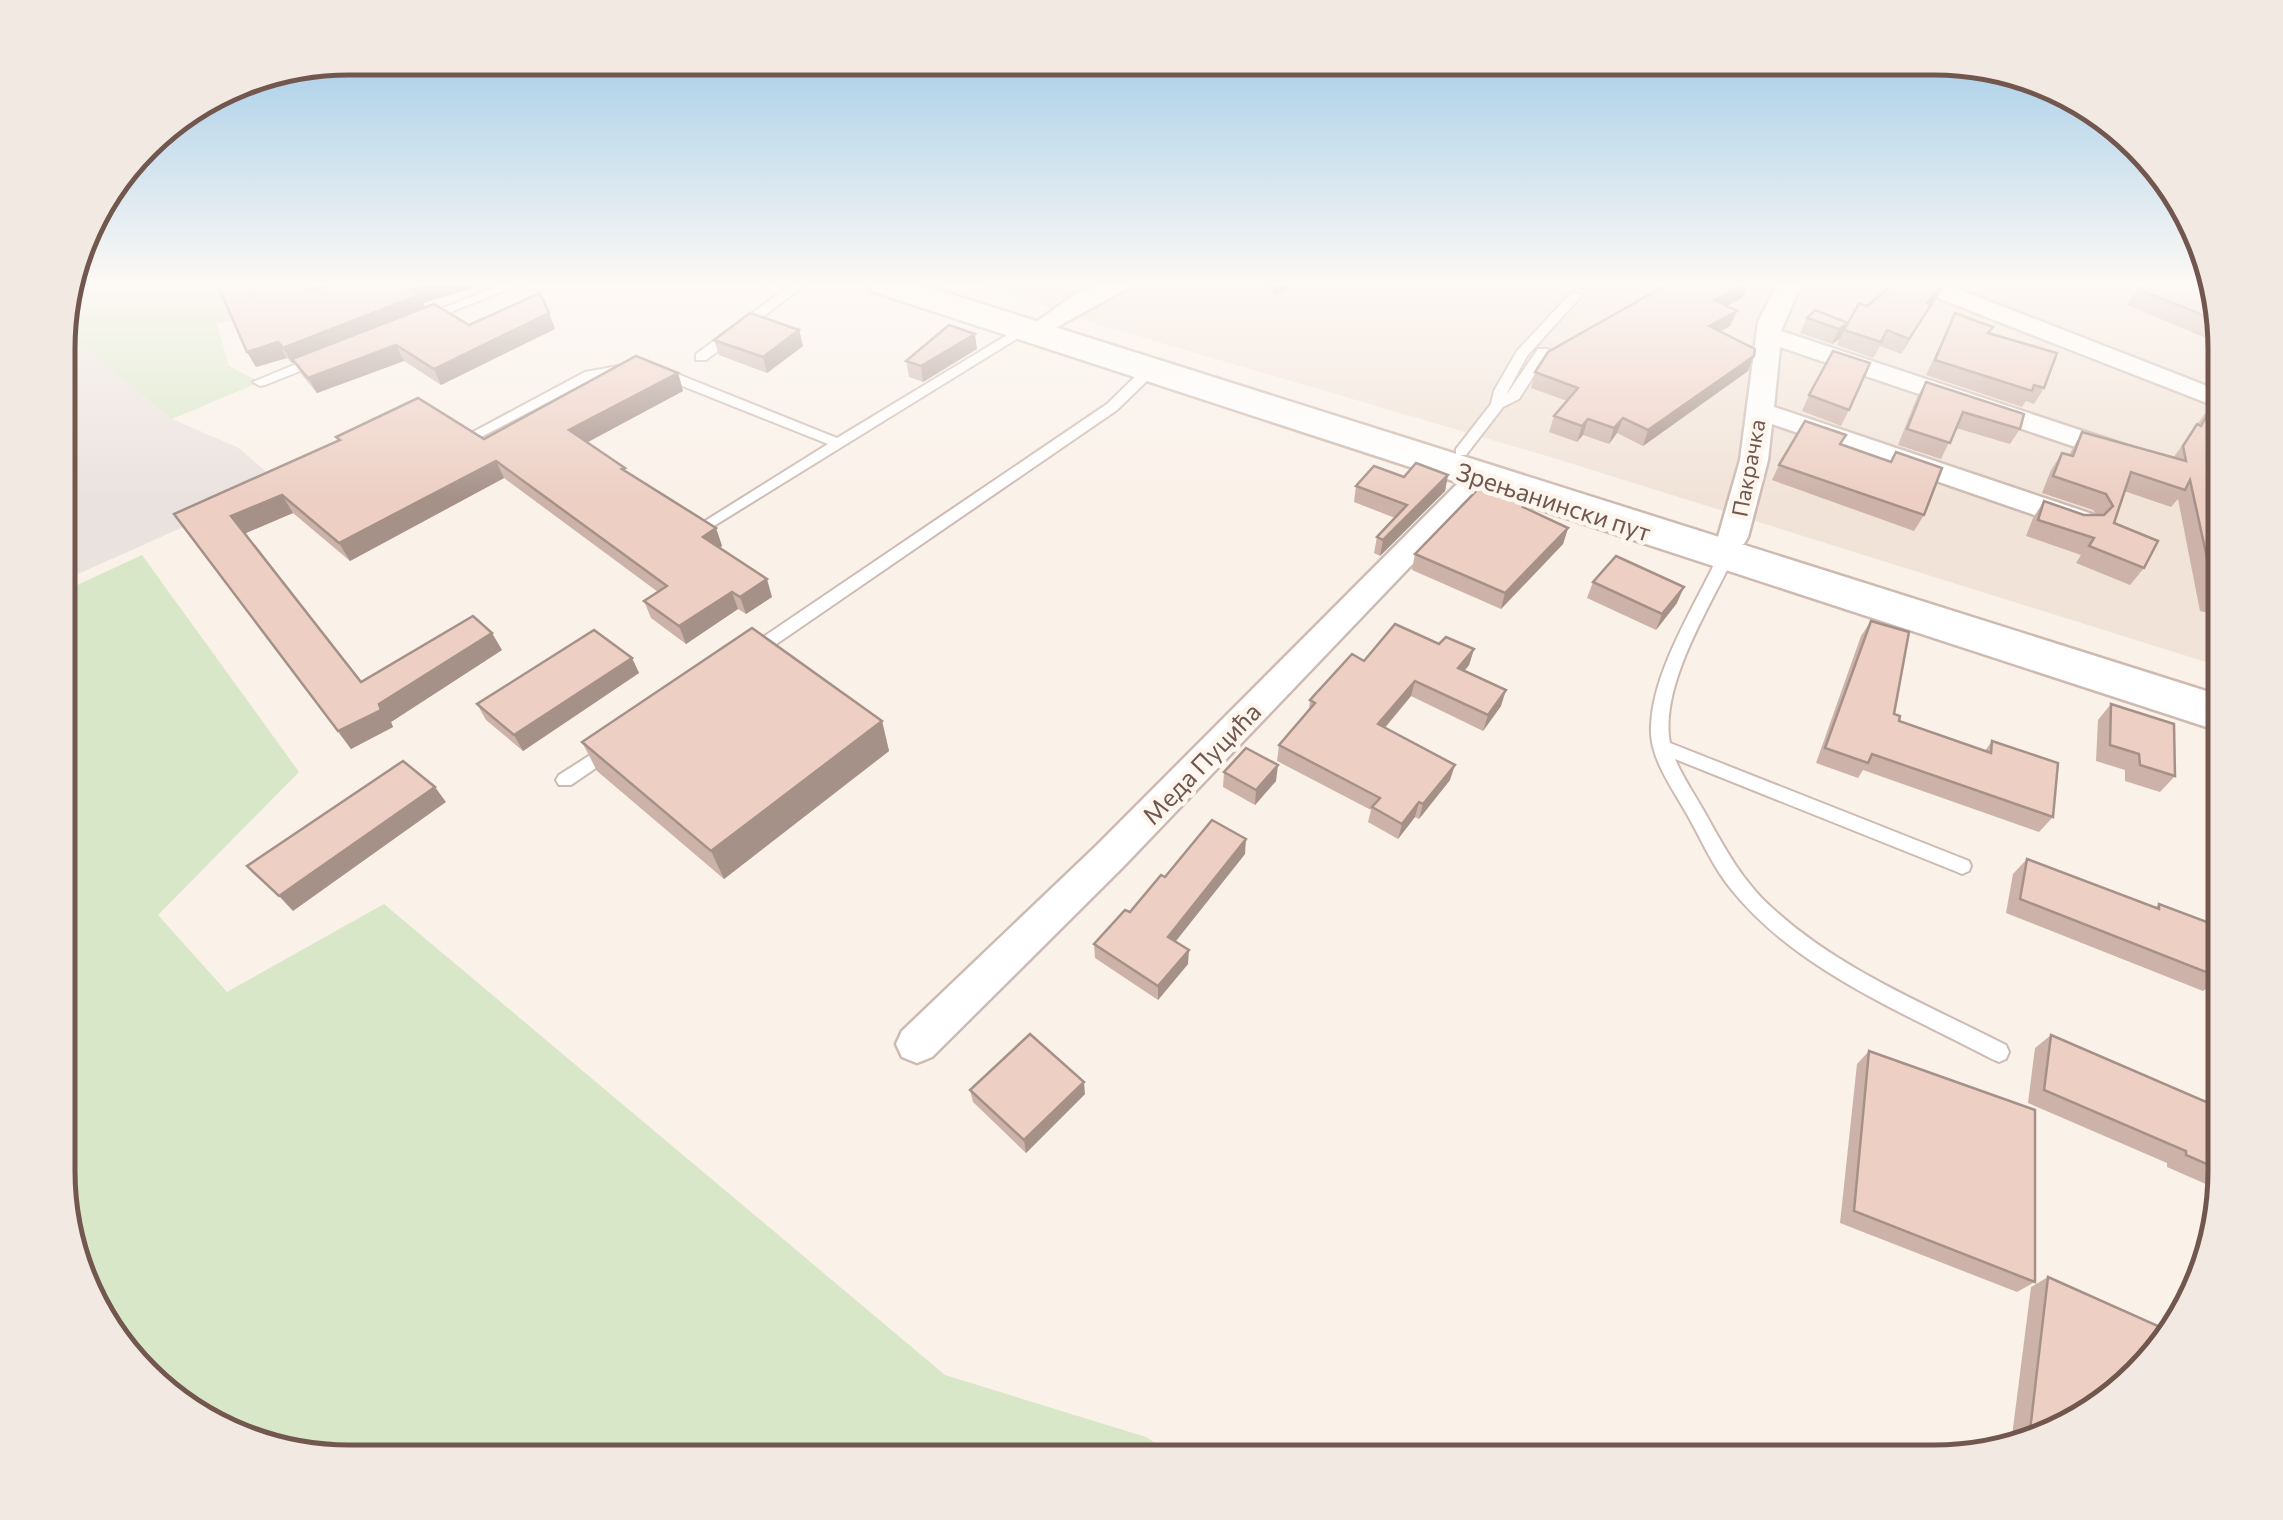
<svg xmlns="http://www.w3.org/2000/svg" width="2283" height="1520" font-family="Commissioner,sans-serif">
	<rect width="100%" height="100%" fill="#faf1e9"/>
	<path fill="#f1e3d8" d="M978,284H2211L2225,331V668L1557,459L1100,325Z"/>
	<path fill="#eae2df" d="M66,292L172,419L239,448L280,484L60,582V312Z"/>
	<g fill="#d9e7c9">
		<path d="M68,284H356L217,324L229,366L260,382L172,419L73,338L63,301Z"/>
		<path d="M142,555L299,772L158,915L227,992L384,904L945,1375L1146,1437L1185,1462H348L187,1413L97,1317L60,1208V593Z"/>
	</g>
	<g fill="none" stroke-linecap="round" stroke-linejoin="round">
		<g stroke="#cdbbb3" stroke-width="4">
			<g id="lane">
				<path d="M503,284H521L426,322L416,319Z"/>
				<path d="M792,284H806L706,360H696V354Z"/>
				<path d="M1572,292L1582,295L1527,356L1508,391L1507,394L1538,349H1548L1549,352L1519,399L1503,407L1466,455H1456V449L1491,404L1494,391L1517,351Z"/>
				<path d="M1022,326L1026,327V333L709,529L704,531L697,526L828,444L655,375V369H665L837,438Z"/>
				<path d="M318,355L323,356V362L265,385L260,386L253,382Z"/>
				<path d="M635,363L640,364V370L594,378L483,436L478,437L471,433L585,372Z"/>
				<path d="M1149,367L1155,371L1154,374L1117,410L756,658H744L742,654L744,650L1107,404L1144,368Z"/>
				<path d="M1726,551L1734,556C1710,607 1659,686 1670,743L1969,861L1971,866L1969,871L1962,874L1955,871L1675,759C1683,778 1695,795 1705,813C1724,847 1741,879 1770,906C1837,969 1926,1004 2006,1045L2009,1052L2006,1059L1999,1062L1992,1059C1901,1011 1797,971 1731,889C1713,867 1702,841 1688,816C1673,789 1649,758 1651,726C1653,670 1695,606 1718,556Z"/>
				<path d="M609,743L615,745L618,750L615,755L571,785H559L556,780L559,775Z"/>
			</g>
		</g>
		<g stroke="#cdbbb3" stroke-width="5">
			<g id="street">
				<path d="M1100,284H1135L1057,327H1039L1036,322L1077,293Z"/>
				<path d="M1777,284H1801L1781,331L2134,448L2138,454L2134,460H2114L1780,347L1774,407L2092,514L2097,521L2092,528H2072L1772,424L1768,460L1748,537L1744,544H1722L1718,537L1740,460L1758,322Z"/>
				<path d="M1911,284H1945L2225,393V410L1915,289Z"/>
				<path d="M1479,469L1489,472L1493,478L1489,484L1123,867L932,1057L917,1063L902,1057L896,1044L902,1031L1097,845L1469,472Z"/>
			</g>
		</g>
		<g stroke="#cfbab1" stroke-width="5">
			<path id="secondary" d="M866,284H919L2225,697V733L871,291Z"/>
		</g>
		<use href="#lane" fill="#fff" fill-rule="evenodd"/>
		<use href="#street" fill="#fff" fill-rule="evenodd"/>
		<use href="#secondary" fill="#fff" fill-rule="evenodd"/>
	</g>
	<g fill="#ccb2a9">
		<path d="M330,284H486L423,303L425,308L469,325L549,313L555,329L441,385L404,361L317,393L302,375L294,362L292,363L287,358L256,367L247,352L311,290Z"/>
		<path d="M1137,284H1159L1150,290Z"/>
		<path d="M1258,284H1299L1275,295Z"/>
		<path d="M1569,284H1593L1583,291Z"/>
		<path d="M1668,284H1748L1742,298L1727,306L1730,326L1720,332L1754,356L1748,371L1643,446L1617,433L1609,444L1583,435L1577,442L1549,432L1554,416L1567,401L1531,388L1535,372Z"/>
		<path d="M2211,284L2225,330V346L2127,305L2138,289Z"/>
		<path d="M1935,301L1930,307L1901,354L1880,346L1873,358L1837,345L1840,339L1832,344L1800,333L1807,318L1848,323L1867,306Z"/>
		<path d="M1955,313L1990,333L2044,388L2034,404L2026,401L2022,407L1926,375Z"/>
		<path d="M799,330L803,346L767,373L719,355L714,340Z"/>
		<path d="M977,349L923,382L909,377L906,361Z"/>
		<path d="M2225,360V373L2218,370Z"/>
		<path d="M678,373L683,391L587,442L627,472L716,528L722,546L720,548L772,597L746,614L738,609L686,644L651,618L644,601L658,592L504,478L350,561L293,513L245,533L361,682L502,650L391,722L393,727L351,749L174,514L339,441L336,437L484,439Z"/>
		<path d="M1926,382L2020,429L2010,444L1956,428L1941,459L1898,445L1917,397Z"/>
		<path d="M2221,391L2225,392V617L2200,611L2178,499L2171,507L2124,491L2114,523L2144,568L2130,585L2076,563L2081,555L2026,536L2033,518L2044,501L2084,515H2096L2093,510L2042,493L2051,470L2062,453L2069,455L2082,432L2173,458Z"/>
		<path d="M1809,395L1849,410L1841,426L1802,411Z"/>
		<path d="M1841,444L1890,462L1896,452L1924,515L1914,531L1772,480L1779,465Z"/>
		<path d="M1448,475L1445,491L1380,556L1374,553L1377,537L1395,518L1354,502L1356,486L1404,477Z"/>
		<path d="M1525,505L1524,508L1568,528L1563,544L1501,609L1412,570L1415,554Z"/>
		<path d="M1593,582L1677,603L1656,630L1587,598Z"/>
		<path d="M1871,621L1894,714L1899,721L1985,751L1992,741L2053,817L2039,832L1863,770L1858,778L1816,763L1861,636Z"/>
		<path d="M1439,644L1474,649L1469,665L1464,671L1501,706L1483,731L1411,696L1385,728L1450,780L1419,819L1415,817L1398,839L1368,822L1371,810L1277,761L1279,745L1309,710L1310,700L1364,661Z"/>
		<path d="M632,658L639,673L523,751L486,720L477,704Z"/>
		<path d="M2111,704L2175,776L2160,792L2125,781V770L2096,761L2098,720Z"/>
		<path d="M882,721L889,751L724,879L597,771L582,742Z"/>
		<path d="M1224,772L1276,781L1255,805L1223,787Z"/>
		<path d="M1245,854L1175,942L1188,964L1158,1000L1095,958L1094,944L1130,912L1165,877Z"/>
		<path d="M2027,859L2155,908L2159,904L2221,978L2203,991L2006,913L2013,874Z"/>
		<path d="M2051,1035L2225,1110L2224,1192L2167,1167V1163L2028,1103L2035,1048Z"/>
		<path d="M1869,1051L2035,1282L2017,1292L1840,1223L1857,1064Z"/>
		<path d="M970,1090L1085,1094L1026,1153L973,1102Z"/>
		<path d="M2048,1277L2079,1424L2011,1444L2031,1287Z"/>
	</g>
	<g fill="#a69189">
		<path d="M430,284H486L423,303L426,310L292,363L283,348L410,290Z"/>
		<path d="M1276,284H1299L1275,295Z"/>
		<path d="M1746,284H1748L1742,298L1709,316L1715,300Z"/>
		<path d="M1943,286L1935,301L1930,307L1901,354L1927,303Z"/>
		<path d="M1737,311L1730,326L1703,341L1709,326Z"/>
		<path d="M549,313L555,329L441,385L434,369Z"/>
		<path d="M1848,323L1840,339L1832,344L1839,329Z"/>
		<path d="M799,330L803,346L767,373L763,357Z"/>
		<path d="M975,334L977,349L923,382L921,366Z"/>
		<path d="M278,342L287,358L256,367L247,352Z"/>
		<path d="M396,345L404,361L317,393L308,378Z"/>
		<path d="M1754,356L1748,371L1643,446L1648,430Z"/>
		<path d="M678,373L683,391L577,448L569,430Z"/>
		<path d="M1623,418L1617,433L1609,444L1614,428Z"/>
		<path d="M1588,419L1583,435L1577,442L1582,426Z"/>
		<path d="M496,461L504,478L350,561L339,543Z"/>
		<path d="M1448,475L1445,491L1380,556L1383,540Z"/>
		<path d="M282,495L293,513L244,534L231,516Z"/>
		<path d="M716,528L722,546L709,555L703,537Z"/>
		<path d="M1568,528L1563,544L1501,609L1505,593Z"/>
		<path d="M767,579L772,597L746,614L740,597Z"/>
		<path d="M1684,587L1677,603L1656,630L1662,614Z"/>
		<path d="M732,592L738,609L686,644L679,626Z"/>
		<path d="M492,633L502,650L391,722L393,727L351,749L338,731Z"/>
		<path d="M1474,649L1469,665L1454,684L1458,668Z"/>
		<path d="M632,658L639,673L523,751L514,735Z"/>
		<path d="M1415,681L1411,696L1375,739L1378,724Z"/>
		<path d="M1506,690L1501,706L1483,731L1488,715Z"/>
		<path d="M882,721L889,751L724,879L711,851Z"/>
		<path d="M1278,765L1276,781L1255,805L1256,790Z"/>
		<path d="M1455,765L1450,780L1419,819L1423,804Z"/>
		<path d="M435,787L446,802L293,911L279,896Z"/>
		<path d="M1419,802L1415,817L1398,839L1402,824Z"/>
		<path d="M1246,839L1245,854L1168,951V937Z"/>
		<path d="M1189,950L1188,964L1158,1000V986Z"/>
		<path d="M1084,1082L1085,1094L1026,1153L1024,1140Z"/>
	</g>
	<g fill="#edcfc4" stroke="#a69189" stroke-width="2.5">
		<path d="M217,284H308L311,290L330,284H430L410,290L419,295L283,348L278,342L247,352Z"/>
		<path d="M1668,284H1746L1715,300L1737,311L1709,326L1755,349L1754,356L1648,430L1623,418L1614,428L1588,419L1582,426L1554,416L1578,388L1535,372L1548,352Z"/>
		<path d="M1893,284H1939L1943,286L1927,303L1931,305L1909,339L1887,330L1881,342L1844,330L1848,323L1839,329L1807,318L1815,310L1848,323L1859,303L1867,306Z"/>
		<path d="M2145,284H2211L2223,323L2138,289Z"/>
		<path d="M540,293L549,313L434,369L396,345L308,378L292,359L434,304L469,325Z"/>
		<path d="M750,313L799,330L763,357L714,340Z"/>
		<path d="M1955,313L1993,327L1988,333L2057,353L2044,388L2034,385L2032,391L1935,360Z"/>
		<path d="M949,325L975,334L921,366L906,361Z"/>
		<path d="M1833,351L1870,363L1849,410L1809,395Z"/>
		<path d="M636,356L678,373L569,430L625,468L622,469L716,528L703,537L767,579L740,597L732,592L679,626L644,601L667,586L496,461L339,543L282,495L231,516L361,682L473,616L492,633L379,704L381,710L338,731L174,514L340,440L336,437L418,398L484,439Z"/>
		<path d="M1926,382L2024,414L2020,429L1963,412L1950,443L1907,429Z"/>
		<path d="M2221,391L2225,392V597L2215,594L2190,480L2185,490L2131,472L2114,523L2158,541L2144,568L2089,546L2094,538L2038,520L2044,501L2084,515H2104L2113,506L2106,494L2053,476L2062,453L2073,456L2082,432L2186,461L2183,446L2197,424L2201,426Z"/>
		<path d="M1805,421L1846,435L1840,444L1891,462L1896,452L1942,468L1924,515L1779,465Z"/>
		<path d="M1416,463L1448,475L1383,540L1377,537L1407,505L1356,486L1374,466L1404,477Z"/>
		<path d="M1481,486L1525,505L1523,507L1568,528L1505,593L1415,554Z"/>
		<path d="M1616,556L1684,587L1662,614L1593,582Z"/>
		<path d="M1871,621L1909,632L1894,714L1900,716L1899,721L1991,753L1992,741L2058,763L2053,817L1872,754L1868,763L1825,748Z"/>
		<path d="M1395,624L1439,644L1446,637L1474,649L1458,668L1506,690L1488,715L1415,681L1378,724L1455,765L1423,804L1419,802L1402,824L1372,807L1380,798L1279,745L1315,703L1310,700L1352,654L1364,661Z"/>
		<path d="M752,628L882,721L711,851L582,742Z"/>
		<path d="M594,630L632,658L514,735L477,704Z"/>
		<path d="M2111,704L2174,724L2175,776L2140,765L2139,754L2110,745Z"/>
		<path d="M1246,748L1278,765L1256,790L1224,772Z"/>
		<path d="M403,761L435,787L279,896L247,866Z"/>
		<path d="M1212,820L1246,839L1168,937L1189,950L1158,986L1094,944L1125,910L1130,912L1161,875L1165,877Z"/>
		<path d="M2027,859L2159,909V904L2223,928L2221,978L2020,899Z"/>
		<path d="M1030,1034L1084,1082L1024,1140L970,1090Z"/>
		<path d="M2051,1035L2225,1110V1172L2186,1155V1151L2044,1090Z"/>
		<path d="M1869,1051L2035,1110V1282L1854,1211Z"/>
		<path d="M2048,1277L2176,1334L2079,1424L2029,1439Z"/>
	</g>
	<linearGradient id="sky" x2="0" y2="1"><stop stop-color="#97c6e6"/><stop offset="0.57" stop-color="#fdf9f5"/><stop offset="1" stop-color="#fdf9f5" stop-opacity="0"/></linearGradient>
	<rect width="2283" height="497" fill="url(#sky)"/>
	<g text-anchor="middle" dominant-baseline="central" stroke-width="9" stroke-linejoin="round" paint-order="stroke">
		<g font-size="22" fill="#72574f" stroke="#fdf6ef">
			<text transform="translate(1748 468) rotate(-79)">Пакрачка</text>
		</g>
		<g font-size="25" fill="#72574f" stroke="#fdf6ef">
			<text transform="translate(1554 501) rotate(18)">Зрењанински пут</text>
			<text transform="translate(1201 763) rotate(-46)">Меда Пуцића</text>
		</g>
	</g>
	<path d="M0 0H2283V1520H0ZM349 75H1934A274 274 0 0 1 2208 349V1171A274 274 0 0 1 1934 1445H349A274 274 0 0 1 75 1171V349A274 274 0 0 1 349 75Z" fill="#f2e9e2" fill-rule="evenodd"/>
	<path fill="none" stroke="#72574f" stroke-width="5" d="M349 75H1934A274 274 0 0 1 2208 349V1171A274 274 0 0 1 1934 1445H349A274 274 0 0 1 75 1171V349A274 274 0 0 1 349 75Z"/>
</svg>
